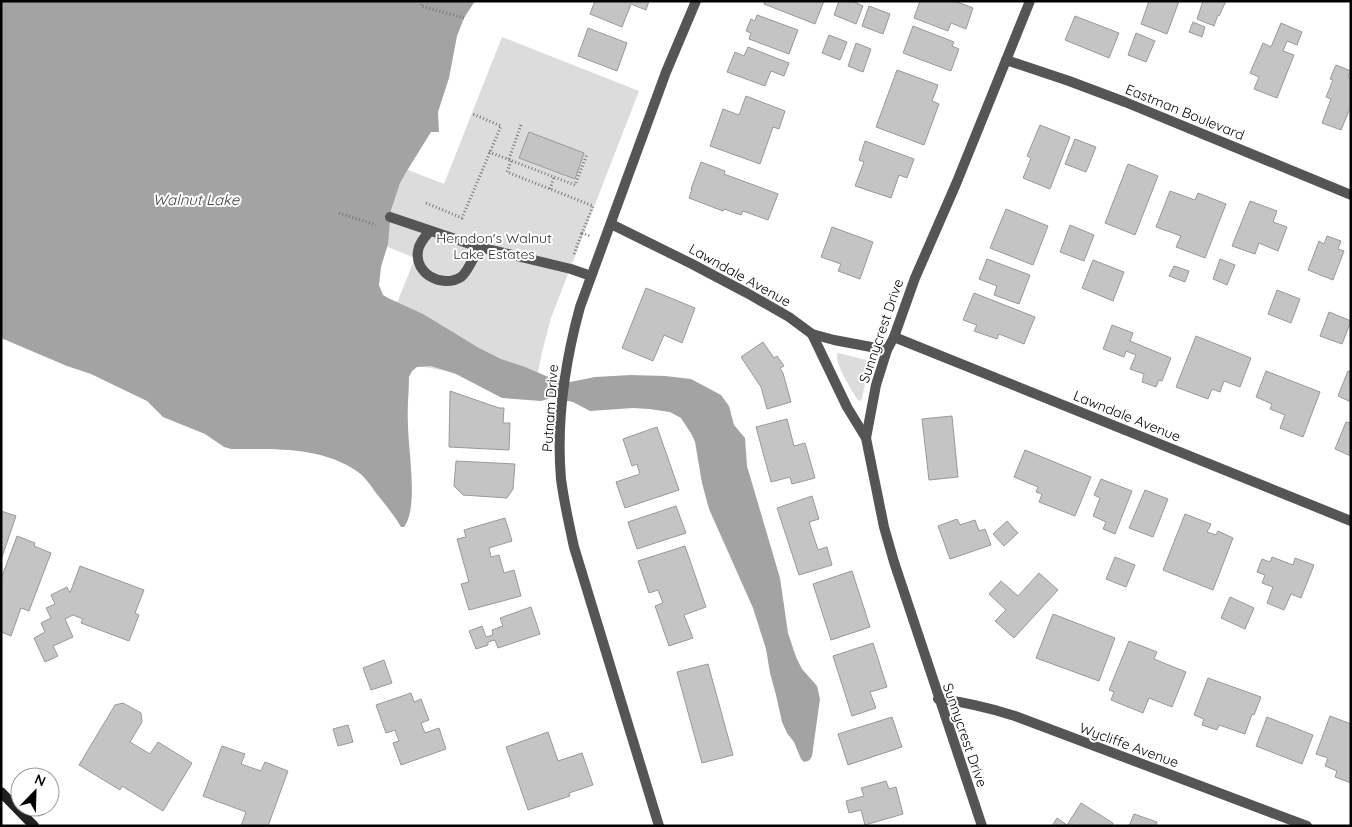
<svg xmlns="http://www.w3.org/2000/svg" width="1352" height="827" font-family="Quicksand,sans-serif">
	<rect width="100%" height="100%" fill="#fff"/>
	<g fill="#dcdcdc">
		<path d="M502,37L639,91L551,318L542,352L535,387L375,358L415,258L323,221L352,148L444,184Z"/>
		<path d="M839,353L866,360L869,362L862,399L860,401L857,399C851,389 835,364 837,354Z"/>
	</g>
	<path fill="#a3a3a3" d="M1,1H475L464,18L457,36L449,78L438,112L439,132H431L405,174L400,183L391,210L388,244L381,267L379,285L383,295L388,298L423,314L479,348L501,359L525,367L553,379L570,382L595,377L631,375L665,376L691,379L721,395L729,406L734,425L745,438L747,466L780,578L788,633L796,657L802,669L817,686L820,699L812,756C810,760 809,761 804,762L801,759L794,742L787,733L782,722L776,695L770,673L766,649L753,608L709,509L702,483L695,442L692,435L681,418L670,412L649,409L633,408L590,411L573,402L568,401L551,398L541,401L502,398L456,374L431,366L417,367L412,371L409,377C409,393 407,408 408,424C408,449 419,508 404,527H401C394,515 385,504 376,493C371,486 366,478 358,472C322,446 274,449 231,449L224,447L205,434L163,417L147,401L91,374L67,366L1,338Z"/>
	<g fill="#c4c4c4" stroke="#999">
		<path d="M595,1H649L646,10L631,4L622,27L590,14Z"/>
		<path d="M765,1H824L815,24L764,4Z"/>
		<path d="M839,1H852L863,6L856,24L834,15Z"/>
		<path d="M920,1H955L973,8L966,29L951,23L948,31L914,18Z"/>
		<path d="M1149,1H1179L1167,34L1141,24Z"/>
		<path d="M1203,1H1226L1219,16L1218,15L1214,26L1197,19Z"/>
		<path d="M869,6L890,14L883,34L862,26Z"/>
		<path d="M757,15L798,30L789,54L749,39L751,33L746,31L751,19L755,21Z"/>
		<path d="M1075,16L1119,33L1109,58L1065,40Z"/>
		<path d="M1193,22L1205,27L1202,37L1189,32Z"/>
		<path d="M1281,23L1302,32L1297,45L1287,41L1283,51L1294,55L1277,98L1254,89L1259,77L1250,73L1263,43L1271,47Z"/>
		<path d="M913,26L954,42L952,46L959,49L951,71L903,53Z"/>
		<path d="M588,28L627,43L617,71L578,56Z"/>
		<path d="M1136,33L1155,41L1146,62L1128,55Z"/>
		<path d="M829,35L847,42L840,60L822,53Z"/>
		<path d="M856,43L871,49L863,72L848,66Z"/>
		<path d="M748,47L789,63L784,76L771,71L765,86L727,72L735,52L744,56Z"/>
		<path d="M1336,65L1351,71L1348,77L1351,78V106L1341,130L1322,123L1331,99L1326,97L1333,80L1330,79Z"/>
		<path d="M897,70L938,85L932,101L939,104L924,145L876,127Z"/>
		<path d="M746,96L785,111L779,129L773,127L760,164L710,146L723,109L739,115Z"/>
		<path d="M1040,125L1070,137L1050,189L1023,178L1031,158L1027,156Z"/>
		<path d="M529,132L584,153L575,179L519,158Z"/>
		<path d="M1075,139L1096,147L1086,172L1065,164Z"/>
		<path d="M865,141L914,159L907,178L899,175L891,198L855,186L864,162L859,160Z"/>
		<path d="M701,162L725,171L724,174L778,194L768,220L743,211L741,215L724,209L723,211L689,198L692,189H691Z"/>
		<path d="M1128,164L1158,176L1135,235L1105,223Z"/>
		<path d="M1170,191L1195,200L1198,193L1226,204L1205,258L1176,247L1181,236L1156,227Z"/>
		<path d="M1250,201L1277,211L1273,222L1287,227L1278,251L1259,243L1255,254L1232,246Z"/>
		<path d="M1006,209L1048,226L1033,265L990,248Z"/>
		<path d="M1070,225L1094,235L1084,261L1060,252Z"/>
		<path d="M832,227L873,242L860,279L838,271L841,264L821,257Z"/>
		<path d="M1327,236L1341,241L1338,249L1344,251L1333,280L1308,270L1319,241L1324,244Z"/>
		<path d="M987,259L1030,275L1019,304L994,295L997,286L979,279Z"/>
		<path d="M1220,259L1235,265L1227,285L1213,279Z"/>
		<path d="M1093,260L1124,272L1113,301L1082,288Z"/>
		<path d="M1174,266L1189,271L1185,282L1169,276Z"/>
		<path d="M646,288L695,308L682,343L664,335L653,361L622,348Z"/>
		<path d="M1277,290L1300,299L1291,323L1268,314Z"/>
		<path d="M974,293L1035,317L1024,344L999,334L997,339L974,331L977,325L963,320Z"/>
		<path d="M1329,312L1351,321L1342,344L1320,336Z"/>
		<path d="M1112,325L1133,333L1130,341L1171,358L1162,381L1159,380L1156,387L1142,382L1144,374L1130,369L1136,355L1126,351L1124,357L1103,349Z"/>
		<path d="M1196,336L1251,358L1240,387L1224,381L1220,392L1212,389L1208,399L1176,387Z"/>
		<path d="M763,342L774,358L777,356L784,366L780,368L783,373L791,402L767,409L761,387L741,357Z"/>
		<path d="M1266,371L1320,392L1303,437L1280,428L1285,415L1270,409L1272,404L1256,397Z"/>
		<path d="M1348,371L1351,372V402L1338,396Z"/>
		<path d="M450,391L499,408H504L503,423H510L509,450L449,447Z"/>
		<path d="M952,416L958,477L929,480L922,419Z"/>
		<path d="M787,419L794,446L805,443L815,478L792,484L790,477L771,482L756,427Z"/>
		<path d="M1346,422L1350,423L1351,422V456L1335,449Z"/>
		<path d="M657,427L679,490L625,508L616,482L640,474L637,464L632,466L623,439Z"/>
		<path d="M1025,450L1091,477L1075,516L1039,502L1042,494L1036,492L1038,487L1014,477Z"/>
		<path d="M456,461L515,464L513,489L507,498L463,495L454,486Z"/>
		<path d="M1101,479L1132,491L1115,534L1103,529L1106,522L1093,516L1100,498L1094,495Z"/>
		<path d="M1145,490L1168,499L1153,537L1129,528Z"/>
		<path d="M812,496L819,519L809,522L818,550L827,547L832,565L799,575L777,508Z"/>
		<path d="M676,506L686,533L637,549L628,522Z"/>
		<path d="M1,511L16,516L2,557H1Z"/>
		<path d="M1185,514L1211,524L1207,532L1216,535L1218,531L1233,538L1213,590L1163,570Z"/>
		<path d="M505,518L512,541L489,548L491,557L499,555L504,573L514,570L521,596L469,610L461,584L469,582L457,539L466,537L464,530Z"/>
		<path d="M957,519L960,525L975,520L979,531L985,529L991,545L950,559L938,526Z"/>
		<path d="M1007,521L1018,533L1004,546L993,534Z"/>
		<path d="M17,536L35,543L34,546L51,553L29,611L21,608L11,636L1,632V579Z"/>
		<path d="M685,546L706,607L684,615L693,638L669,646L655,606L663,603L658,590L649,593L638,561Z"/>
		<path d="M1115,557L1135,565L1126,587L1106,579Z"/>
		<path d="M1272,557L1293,565L1295,558L1314,565L1301,598L1291,594L1284,610L1267,603L1273,587L1262,583L1265,575L1257,572L1262,559L1270,562Z"/>
		<path d="M80,566L144,590L135,613L139,615L129,641L81,623L83,619L73,615L65,619L73,637L53,646L58,656L45,662L34,638L45,632L41,623L51,618L46,608L55,604L51,595L67,587L70,593Z"/>
		<path d="M852,571L870,627L831,640L813,584Z"/>
		<path d="M1039,573L1058,590L1014,638L995,621L1006,610L989,594L1001,581L1018,596Z"/>
		<path d="M1230,597L1254,608L1245,629L1221,618Z"/>
		<path d="M531,607L540,634L498,648L495,640L488,642V645L476,649L469,631L482,626L486,637L493,635L492,630L503,626L500,618Z"/>
		<path d="M1053,614L1115,638L1099,681L1036,658Z"/>
		<path d="M1129,641L1157,652L1154,659L1186,672L1172,707L1149,698L1143,713L1111,700L1114,692L1109,690Z"/>
		<path d="M873,643L887,687L870,692L876,708L852,716L833,656Z"/>
		<path d="M384,660L392,683L371,690L363,668Z"/>
		<path d="M708,664L733,755L702,763L677,672Z"/>
		<path d="M1208,678L1261,697L1254,715L1252,714L1245,734L1219,725L1217,730L1202,725L1204,719L1194,715Z"/>
		<path d="M411,693L414,702L421,699L429,720L421,723L425,733L439,728L446,749L401,765L393,743L399,741L395,730L386,733L376,705Z"/>
		<path d="M123,703L141,713L142,722L130,742L150,754L158,742L192,763L163,811L122,786L120,790L79,765L115,705Z"/>
		<path d="M1330,716L1351,724V783L1335,777L1337,771L1325,766L1328,758L1316,754Z"/>
		<path d="M892,717L902,747L848,765L838,734Z"/>
		<path d="M1267,717L1313,735L1302,764L1256,746Z"/>
		<path d="M348,725L353,742L338,746L333,729Z"/>
		<path d="M548,732L558,761L582,753L593,785L569,793L570,796L528,810L506,747Z"/>
		<path d="M222,746L245,754L241,764L261,771L265,762L288,771L268,826H241L246,812L203,796Z"/>
		<path d="M886,781L889,789L896,787L903,814L865,825L861,810L849,813L846,801L864,796L861,788Z"/>
		<path d="M1081,803L1113,823L1112,826H1052L1057,818L1067,825Z"/>
		<path d="M1134,814L1157,822L1156,826H1129Z"/>
	</g>
	<g fill="none" stroke-linecap="round" stroke-linejoin="round">
		<g stroke="#777" stroke-width="3" stroke-dasharray="1 2.5" stroke-linecap="butt">
			<path d="M423,1L421,6L464,18"/>
			<path d="M489,152L575,185L587,154"/>
			<path d="M509,159L521,125"/>
			<path d="M511,161L507,172L593,206L582,233L590,236"/>
			<path d="M550,189L554,177"/>
			<path d="M426,203L462,218L501,126L473,114"/>
			<path d="M339,213L376,225"/>
			<path d="M574,254L582,233"/>
		</g>
		<g stroke="#555" stroke-width="10">
			<path d="M390,217L479,247L571,269L591,276"/>
			<path d="M430,231C425,237 419,243 418,251C414,273 442,289 461,277C467,273 475,255 479,247"/>
		</g>
		<g stroke="#555" stroke-width="10">
			<path d="M1006,60L1069,81L1125,102L1351,195"/>
			<path d="M611,224L692,264L747,293L789,317L812,334L834,340L887,350"/>
			<path d="M812,334L847,407L866,438"/>
			<path d="M894,337L1351,521"/>
			<path d="M938,699C965,702 990,708 1015,716L1307,826"/>
			<path d="M659,826L574,547C569,524 564,502 561,479C556,421 565,362 580,307L666,72L696,1"/>
			<path d="M982,826L894,562L884,527L866,438L876,385L887,350L894,337L915,278L956,184L1030,1"/>
		</g>
		<path stroke="#222" stroke-width="10" d="M1,792L34,826"/>
	</g>
	<g text-anchor="middle" dominant-baseline="central" stroke-width="4" stroke-linejoin="round" paint-order="stroke">
		<g font-size="14" fill="#000" stroke="#fff">
			<text transform="translate(1185 112) rotate(22)">Eastman Boulevard</text>
			<text transform="translate(740 275) rotate(29)">Lawndale Avenue</text>
			<text transform="translate(881 331) rotate(-71)">Sunnycrest Drive</text>
			<text transform="translate(550 408) rotate(-86)">Putnam Drive</text>
			<text transform="translate(1127 416) rotate(22)">Lawndale Avenue</text>
			<text transform="translate(965 735) rotate(71)">Sunnycrest Drive</text>
			<text transform="translate(1129 745) rotate(20)">Wycliffe Avenue</text>
		</g>
		<g font-size="14" fill="#333" stroke="#fff">
			<text x="494" y="238">Herndon's Walnut<tspan x="494" dy="16">Lake Estates</tspan></text>
		</g>
		<g font-size="15" font-style="italic" fill="#444" stroke="#fff">
			<text x="196" y="199">Walnut Lake</text>
		</g>
	</g>
	<rect width="1352" height="827" fill="none" stroke="#000000" stroke-width="5"/>
	<g transform="translate(35 792) rotate(23)"><circle r="24" fill="#ffffff" stroke="#999999"/>
	<path d="M0-4L9 19L0 12L-9 19Z" fill="#000000"/>
	<text y="-8" font-size="14" font-weight="bold" text-anchor="middle" fill="#000000">N</text>
	</g>
</svg>
